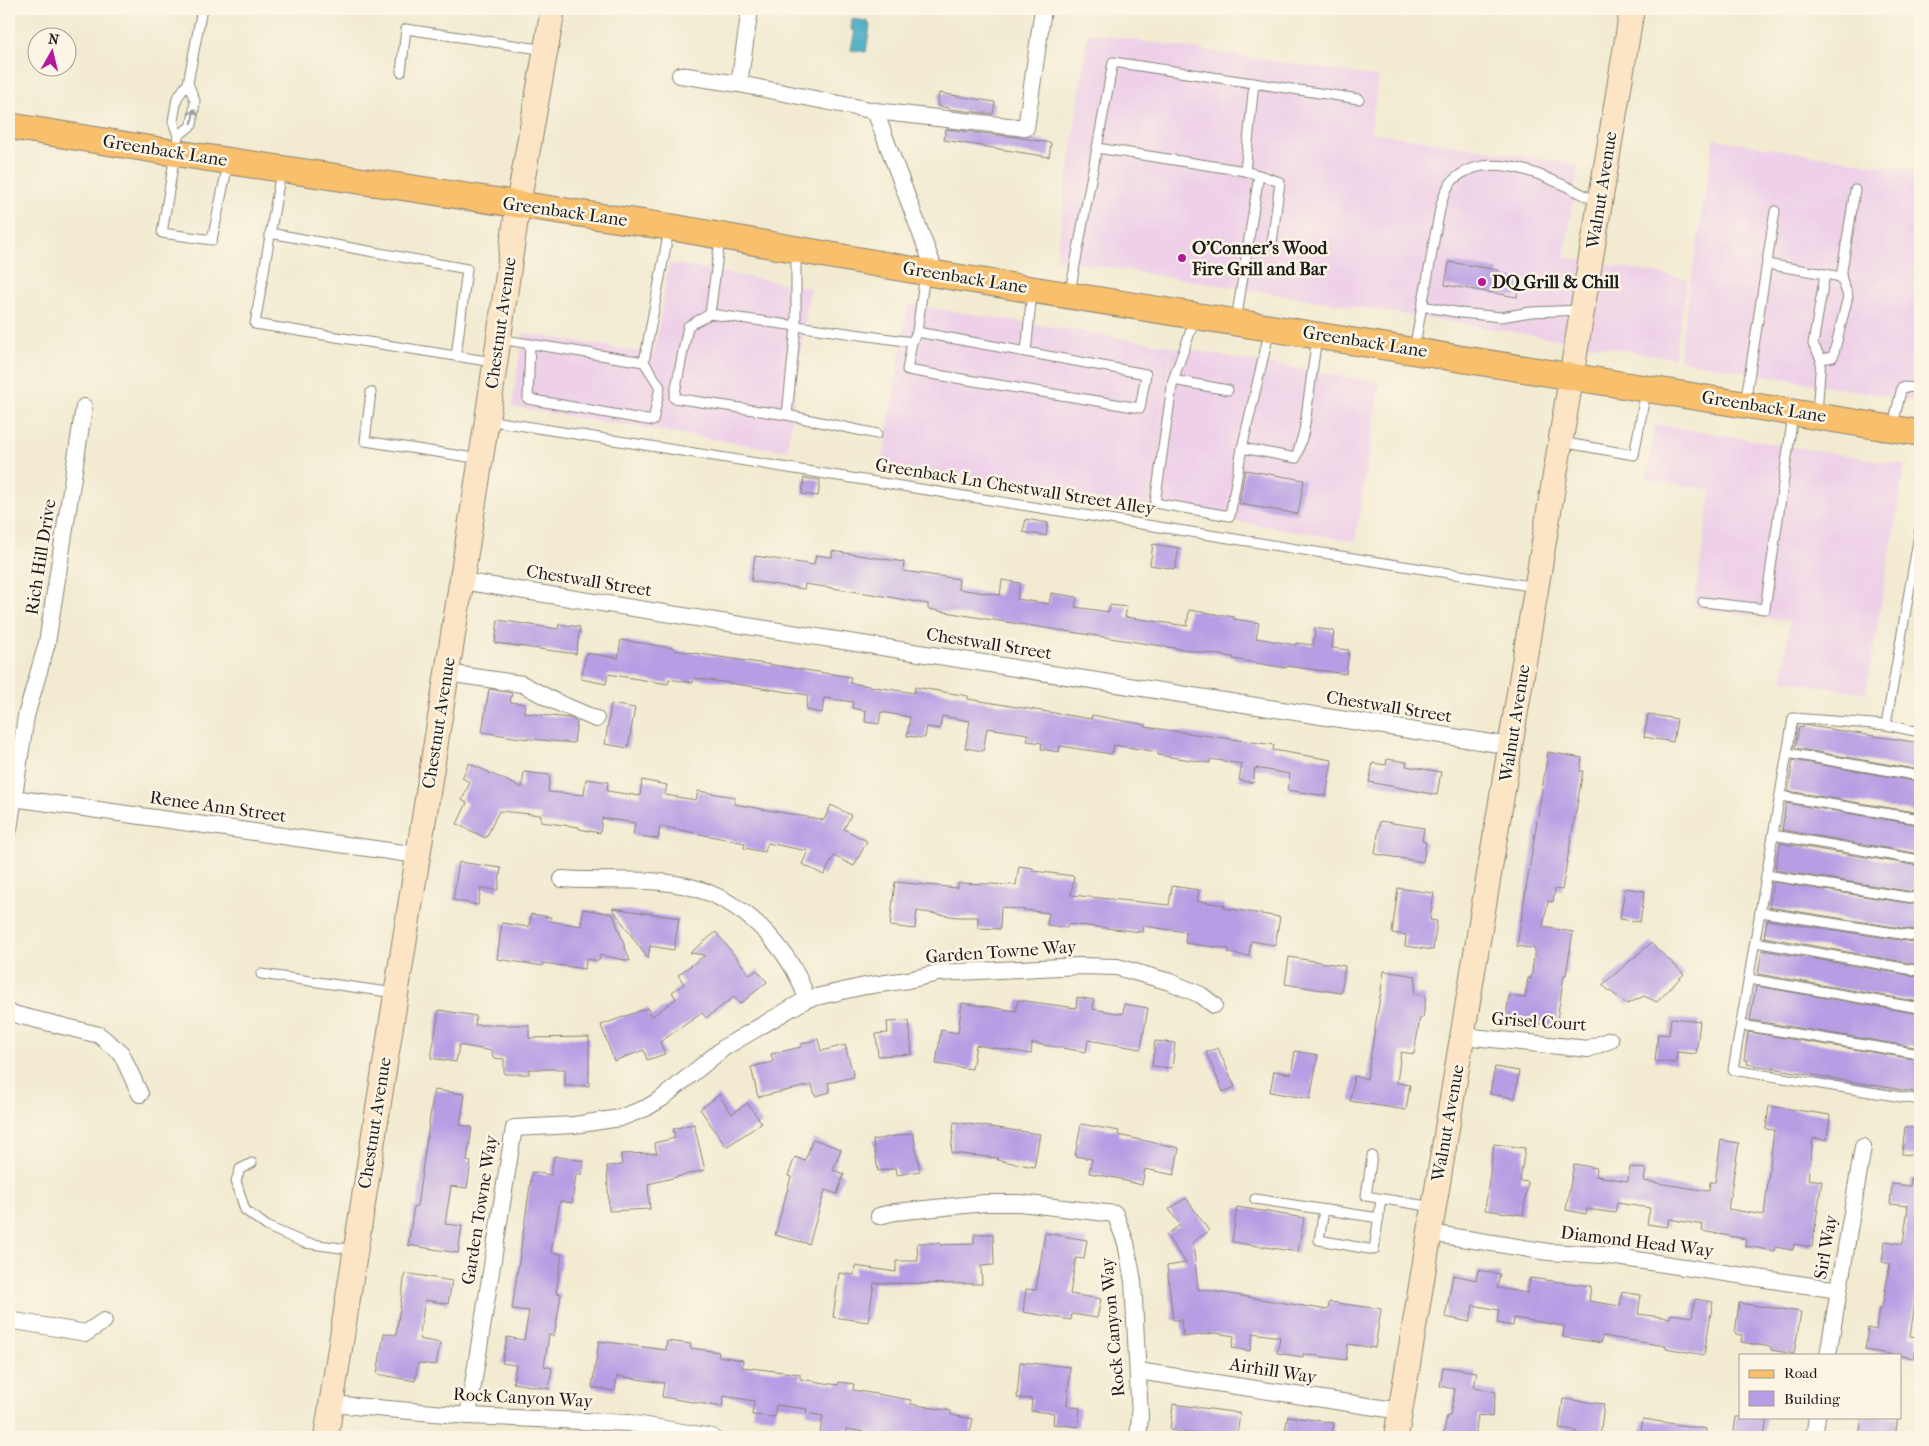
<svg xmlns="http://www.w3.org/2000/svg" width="1929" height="1446" font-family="'IM FELL French Canon',serif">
	<rect width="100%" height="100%" fill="#fcf5e5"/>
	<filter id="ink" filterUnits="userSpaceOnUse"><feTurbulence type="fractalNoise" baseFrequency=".02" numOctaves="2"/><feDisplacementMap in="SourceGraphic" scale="10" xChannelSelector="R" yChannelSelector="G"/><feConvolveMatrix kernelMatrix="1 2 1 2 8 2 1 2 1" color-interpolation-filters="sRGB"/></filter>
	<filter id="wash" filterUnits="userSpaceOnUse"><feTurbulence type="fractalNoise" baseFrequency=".0096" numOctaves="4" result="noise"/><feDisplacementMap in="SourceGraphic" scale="20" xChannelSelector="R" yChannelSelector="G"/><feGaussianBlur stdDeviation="1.12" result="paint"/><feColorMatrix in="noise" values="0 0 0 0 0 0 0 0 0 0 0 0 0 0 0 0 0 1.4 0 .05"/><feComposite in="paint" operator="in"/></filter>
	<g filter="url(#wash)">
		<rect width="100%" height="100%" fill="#f2ebd1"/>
		<g fill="#eed0e8">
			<path d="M1088,33L1379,77L1370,132L1579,165L1564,257L1688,279L1674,358L1056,259Z"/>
			<path d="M1714,139L1920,172V402L1678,360Z"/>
			<path d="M669,263L810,288L787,451L512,407L523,333L654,354Z"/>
			<path d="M908,304L1172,346L1146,507L882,465Z"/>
			<path d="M1173,347L1380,383L1355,541L1147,507Z"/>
			<path d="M1655,424L1905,465L1866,693L1782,680L1790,621L1694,607L1711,490L1647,479Z"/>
		</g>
		<path fill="#44abc3" stroke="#306470" d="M852,19L868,21V24L870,25L866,52L851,50L855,30H851Z"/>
		<g id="blocks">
			<g fill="#b69de4">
				<path d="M939,93L995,102L993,114L949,109V108L937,106Z"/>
				<path d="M946,129L1015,137L1051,143L1049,157L944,140Z"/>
				<path d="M1449,262L1498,270L1497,276L1519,279L1517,297L1445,285Z"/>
				<path d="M1245,470L1304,480L1298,514L1239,504Z"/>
				<path d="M804,478L820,480L818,496L802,494Z"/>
				<path d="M1026,519L1048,523L1046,536L1023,532Z"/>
				<path d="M1153,544L1179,548L1175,569L1150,565Z"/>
				<path d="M832,551L904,562L903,571L959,579L958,589L1000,595L1002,580L1020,583L1017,599L1049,604L1051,593L1077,597L1075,607L1109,612L1110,605L1127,607L1125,617L1187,626L1189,610L1234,617V619L1259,623L1256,638L1296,645V643L1313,645L1315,628L1334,631L1332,648L1349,650L1346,674L1287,666L1286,668L1233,659V657L987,619L928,609V604L872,594L805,584L804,589L751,581L755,556L814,565L816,555L832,557Z"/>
				<path d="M498,620L558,629L559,624L580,627L576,654L495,643Z"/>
				<path d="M621,640L674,648V650L851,677L850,683L914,693L915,687L968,696V699L1091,719L1092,715L1146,725L1145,727L1274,745L1273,750L1332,760L1326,796L1287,790L1290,774L1255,768L1253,783L1239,780L1242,764L1211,759L1210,763L1158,755V752L1114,745L1112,754L1060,746L1059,752L1041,749L1042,743L1027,741L1028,734L987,728L983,751L965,748L970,721L942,716L940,729L927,727L925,738L907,736L910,717L881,712L879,724L865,722L866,711L852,708L853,702L824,698L822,713L806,710L808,695L729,683L694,678L693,683L669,679L668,684L608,674L606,684L581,679L586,653L618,658Z"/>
				<path d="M489,689L512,693L510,702L525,704L524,713L569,718L577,722L574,743L520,738L482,732Z"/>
				<path d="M611,704L635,708L628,748L605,744Z"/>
				<path d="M1648,714L1677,719L1673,742L1644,737Z"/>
				<path d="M1803,725L1920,743V770L1795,748L1799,727L1803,728Z"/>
				<path d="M1548,752L1582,758L1580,771H1583L1562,890L1555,889L1553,902L1548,901L1543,927L1573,932L1566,975H1564L1556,1026L1526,1022L1525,1027L1505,1024L1509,996L1525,998L1528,978L1531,979L1535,949L1517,946Z"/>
				<path d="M1387,759L1407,762L1406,766L1441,772L1437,795L1369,782L1373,763L1386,765Z"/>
				<path d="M1793,760L1920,782V813L1788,791Z"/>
				<path d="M469,763L522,788L524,772L550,775L548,792L584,795L586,779L608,782L607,791L640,796L642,780L667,785L665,795L696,800L698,791L735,797L734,804L824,820L831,805L851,815L844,829L867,841L854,866L834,856L824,875L802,864L808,851L767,843L765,852L744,848L745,843L660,826L658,839L633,835L635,823L602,818L600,833L579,829V827L541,822V815L499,811L486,838L457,824L467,803L462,800L470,782L462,778Z"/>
				<path d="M1786,803L1920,825V854L1782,830Z"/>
				<path d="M1380,821L1424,828L1422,841L1426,842L1423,862L1375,854Z"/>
				<path d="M1780,843L1920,866V893L1775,870Z"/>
				<path d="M459,862L501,868L498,890L481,888L478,905L453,900Z"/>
				<path d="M1019,866L1033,868V871L1074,876L1071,895L1169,905L1172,886L1199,890L1197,901L1225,905L1224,908L1280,917L1275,945L1251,941L1249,956L1229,953V949L1185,943L1186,932L1143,926L1142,932L1068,924L1067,928L1047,925L1049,913L1001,907L1000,929L978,928V917H957L917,911L915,929L890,926L895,882L958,888V883L1016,885Z"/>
				<path d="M1773,882L1920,905V931L1769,907Z"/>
				<path d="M1398,888L1434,893L1430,920L1437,921L1433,950L1405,946L1406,935L1392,933Z"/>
				<path d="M1625,888L1645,891L1640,922L1620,919Z"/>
				<path d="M612,908L679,918L674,950L650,946L648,959Z"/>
				<path d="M583,909L613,914L630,961L600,955L599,961L586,959L585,969L543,963V966L497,959L502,923L529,927L531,914L551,917L550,921L581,926Z"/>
				<path d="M1767,920L1920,943V965L1764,937Z"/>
				<path d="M716,932L750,975L757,970L767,982L740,1004L734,997L706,1018L702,1013L660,1042L665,1054L647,1060L644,1050L614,1061L601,1025L648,1008L651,1017L676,999L672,992L684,984L678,975L705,955L690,953Z"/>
				<path d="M1651,943L1684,974L1657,1002L1644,996L1627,1004L1602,985Z"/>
				<path d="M1762,950L1920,977V1002L1758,974Z"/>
				<path d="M1289,957L1345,966L1341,993L1285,984Z"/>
				<path d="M1384,971L1416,976L1414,994L1426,996L1423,1018H1420L1414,1054L1401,1052L1397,1083L1410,1085L1406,1110L1350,1101L1354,1076L1367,1079Z"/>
				<path d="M1756,986L1920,1014V1048L1750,1020Z"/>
				<path d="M1077,997L1094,1000L1093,1009L1123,1014L1124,1004L1148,1008L1141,1049L1088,1040L1086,1052L1032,1043L1031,1054L976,1045L972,1069L936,1064L941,1030L958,1033L962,1003L1016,1011L1018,1000L1076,1008Z"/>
				<path d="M439,1010L476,1016L475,1025H529V1038L589,1037V1086H565V1069H529V1074H504V1059L493,1058L492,1051L459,1045L456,1062L431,1058Z"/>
				<path d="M1671,1018L1700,1021L1696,1054L1677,1052L1676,1063L1655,1061L1658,1034L1669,1035Z"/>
				<path d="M909,1021L912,1054L878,1056L876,1034L888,1033L887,1022Z"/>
				<path d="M1748,1032L1920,1060V1093L1747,1064L1748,1060H1744Z"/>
				<path d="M818,1039L821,1051L845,1045L854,1077L828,1083L830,1092L815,1096L812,1085L758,1097L751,1067L773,1062L771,1054L801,1047V1044Z"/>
				<path d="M1155,1041L1175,1043L1172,1068L1152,1066Z"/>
				<path d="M1218,1048L1235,1087L1223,1092L1206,1052Z"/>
				<path d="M1295,1051L1318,1055L1310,1099L1270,1092L1274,1071L1291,1074Z"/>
				<path d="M1495,1067L1519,1071L1515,1098L1490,1094Z"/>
				<path d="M434,1090L465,1094L460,1125L472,1127L467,1161L471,1162L467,1188L451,1186L445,1224L462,1226L458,1253L408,1245L414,1206H417Z"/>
				<path d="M719,1095L732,1114L747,1103L762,1123L726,1147L700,1109Z"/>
				<path d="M1769,1106L1830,1115L1827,1140L1813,1138L1808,1179L1822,1181L1812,1247L1794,1244L1793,1250L1775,1247V1251L1745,1246L1746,1239L1702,1231L1703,1225L1669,1219L1667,1227L1647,1224L1650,1208L1617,1203L1615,1213L1587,1209L1586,1214L1566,1210L1574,1164L1597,1168L1596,1176L1628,1181L1630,1167L1646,1169L1644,1181L1709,1191L1710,1182H1715L1721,1140L1739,1143L1728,1209L1764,1215L1774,1130L1766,1129Z"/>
				<path d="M954,1122L1040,1134L1034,1167L997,1160L998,1158L951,1153Z"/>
				<path d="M694,1124L705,1170L648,1184L650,1209L609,1211L607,1166L622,1165L621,1154L657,1153L654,1143L675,1138L673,1129Z"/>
				<path d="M1081,1124L1119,1131L1118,1135L1179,1148L1174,1175L1145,1169L1142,1185L1121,1180V1179L1089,1173L1092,1159L1075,1156Z"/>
				<path d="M1905,1127L1920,1129V1156L1902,1154Z"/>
				<path d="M913,1133L920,1171L897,1175L896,1168L878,1171L873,1140Z"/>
				<path d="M813,1139L841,1149L833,1170L844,1174L837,1194L825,1190L809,1244L775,1235L791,1177L788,1176L795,1157L805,1161Z"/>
				<path d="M1494,1144L1525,1148L1520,1181L1528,1182L1523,1215L1485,1210Z"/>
				<path d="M554,1156L584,1161L582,1174H576L572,1203L560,1201L551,1252L562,1254L556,1293L561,1294L558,1314L554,1336L549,1335L544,1366L552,1368L549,1389L513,1383L516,1365L502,1363L507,1337L524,1340L529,1311L512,1309L532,1172L551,1175Z"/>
				<path d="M1911,1178L1920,1179V1297L1916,1296L1910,1336L1918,1337L1914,1358L1865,1350L1868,1328L1876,1330L1879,1308L1882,1309L1890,1264L1882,1262L1885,1241L1903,1244L1908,1206L1890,1204L1892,1184L1910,1186Z"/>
				<path d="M1186,1198L1209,1231L1193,1242L1198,1289L1328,1310L1329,1302L1381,1309L1375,1348L1348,1344L1346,1360L1303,1354V1357L1277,1353L1280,1337L1253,1333L1250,1351L1232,1348L1234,1336L1216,1333L1183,1337L1181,1320H1173L1167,1266L1186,1263L1166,1235L1180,1225L1169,1209Z"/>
				<path d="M1237,1207L1304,1218L1298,1252L1232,1242Z"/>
				<path d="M1045,1233L1087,1240L1084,1259L1076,1258L1070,1294L1101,1299L1097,1318L1072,1314L1071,1320L1023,1312L1026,1289L1036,1290Z"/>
				<path d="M974,1234H993L994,1265L981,1266L982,1284L874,1283L868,1322L833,1317L839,1273L854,1275L855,1266L896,1272V1261H918L917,1243H940V1245L974,1244Z"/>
				<path d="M1478,1270L1500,1274L1497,1288L1527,1293L1530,1278L1591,1286L1589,1301L1620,1306L1622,1292L1641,1295L1638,1314L1670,1318L1671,1314L1692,1317L1695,1299L1713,1302L1704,1355L1665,1348L1666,1346L1602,1336L1601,1343L1563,1337L1564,1326L1514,1318L1513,1326L1497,1323L1499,1310L1473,1305L1470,1322L1445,1317L1453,1275L1476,1280Z"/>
				<path d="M405,1273L452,1281L448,1304L425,1300L419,1339L440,1343L436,1365L418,1363L415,1381L377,1374L384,1333L396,1335Z"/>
				<path d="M1739,1303L1801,1312L1794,1354L1771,1350V1347L1741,1342L1742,1335L1735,1334Z"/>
				<path d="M599,1341L666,1350L667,1341L691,1344L690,1348L719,1352L718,1356L743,1360L742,1367L800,1374V1379L838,1385L839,1382L854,1384L853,1390L911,1400V1404L951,1411V1415L973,1419L969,1437H931L906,1433L905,1437H882V1435L846,1429L844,1437H819L823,1416L806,1413L807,1409L776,1405L775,1417L752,1415L754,1401L724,1396L722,1407L662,1397L664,1383L617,1376L615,1391L592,1387Z"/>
				<path d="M1020,1362L1070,1367L1067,1406L1080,1408L1078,1427L1053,1424L1054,1413L1031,1411L1032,1399L1017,1398Z"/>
				<path d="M1443,1367L1477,1372L1474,1388L1496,1392L1492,1417L1478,1415L1475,1437H1443L1447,1416H1450L1455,1389L1440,1386Z"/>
				<path d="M1563,1399L1604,1404L1600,1437H1576L1577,1431L1559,1429Z"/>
				<path d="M1173,1404L1240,1413L1237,1437H1200V1435L1170,1430Z"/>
				<path d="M1288,1416L1334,1423L1332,1437H1284Z"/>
				<path d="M1736,1417H1767L1764,1437H1733Z"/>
				<path d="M1862,1417H1898L1895,1437H1859Z"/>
				<path d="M1643,1419L1706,1429L1705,1437H1640Z"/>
			</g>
		</g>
	</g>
	<g filter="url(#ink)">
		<use href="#blocks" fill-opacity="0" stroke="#878476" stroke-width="1"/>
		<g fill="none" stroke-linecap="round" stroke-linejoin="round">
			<g stroke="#878476" stroke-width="11">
				<g id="lane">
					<path d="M401,72L406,29L546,50"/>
					<path d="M188,83L195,101L192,125L178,136L173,121L177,98L188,83L202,9"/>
					<path d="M178,136L162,233L212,240L228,164"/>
					<path d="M1097,148L1245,171L1254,83"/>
					<path d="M281,171L255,324L493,362"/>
					<path d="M1259,175L1280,182L1272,243"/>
					<path d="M270,233L467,269L456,356"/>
					<path d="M720,239L710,314L912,342L907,370L1140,408L1146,374L917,332L912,342"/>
					<path d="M1767,264L1825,274L1813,344L1821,359L1817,413"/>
					<path d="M1825,274L1841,277L1855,190"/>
					<path d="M1070,292L1113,62L1359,99"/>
					<path d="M1582,310L1531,312L1501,317L1461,313L1422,306C1427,282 1431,258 1435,235C1439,218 1440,198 1450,184C1452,180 1457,177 1461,174C1501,149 1562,184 1598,202"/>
					<path d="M710,314L688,326L674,398L787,415L796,326V252"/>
					<path d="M1195,319L1173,380L1155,503L1230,516L1242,448L1296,458L1304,431L1317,337"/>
					<path d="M1236,321L1259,175L1245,171"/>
					<path d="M917,332L925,273"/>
					<path d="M499,339L644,362L669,230"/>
					<path d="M530,344L528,399L653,421L660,387L644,362"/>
					<path d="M1414,350L1422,306"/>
					<path d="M1026,352L1032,292"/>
					<path d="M1821,359L1833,357L1848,296L1841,277"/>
					<path d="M1173,380L1228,390"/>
					<path d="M371,392L365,441L481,459"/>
					<path d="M1745,404L1775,211"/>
					<path d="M787,415L877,434"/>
					<path d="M487,420L1536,587"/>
					<path d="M1893,425L1902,387L1920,388"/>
					<path d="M1561,442L1634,455L1646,391"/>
					<path d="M1242,448L1270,329"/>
					<path d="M1703,602L1765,609L1793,415"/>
					<path d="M1886,725L1920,529"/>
					<path d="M1920,732L1886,725L1793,718L1733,1070L1920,1100"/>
					<path d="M1787,753L1920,776"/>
					<path d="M1780,796L1920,819"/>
					<path d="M1773,835L1920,860"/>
					<path d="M1766,875L1920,899"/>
					<path d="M1760,912L1920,937"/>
					<path d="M1755,942L1920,971"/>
					<path d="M261,974L395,993"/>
					<path d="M1749,979L1920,1008"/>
					<path d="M1741,1025L1920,1054"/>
					<path d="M1372,1156L1366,1196L1433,1207"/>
					<path d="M252,1163L240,1169L236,1181L245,1210L268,1227L305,1243L355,1250"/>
					<path d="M1255,1199L1379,1218"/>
					<path d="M1324,1210L1319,1240L1374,1250L1381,1199"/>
				</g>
			</g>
			<g stroke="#878476" stroke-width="18">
				<g id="street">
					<path d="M680,75L739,84L875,111L936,274"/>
					<path d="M739,84L750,9"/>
					<path d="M875,111L1026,128L1043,9"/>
					<path d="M461,581L1511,746"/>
					<path d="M447,673L522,684L554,701L596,719"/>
					<path d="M13,798L417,855"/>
					<path d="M9,829L26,716L47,643L84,407"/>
					<path d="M562,879C603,882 647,877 687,886C743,899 789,946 807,999"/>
					<path d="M9,1013L99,1035L121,1053L140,1094"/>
					<path d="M1463,1036L1588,1049L1610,1040"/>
					<path d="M879,1216L895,1212L985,1203H1020L1115,1214L1126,1243L1133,1281L1140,1417L1138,1437"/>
					<path d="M1430,1233L1548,1252L1603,1255L1839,1290"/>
					<path d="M9,1320L86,1333L104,1321"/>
					<path d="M1828,1355L1863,1147"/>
					<path d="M1138,1371L1401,1411"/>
					<path d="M331,1404L468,1416L629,1423L712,1437"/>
					<path d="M468,1416L514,1128L574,1125L620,1118L646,1108L661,1099L725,1047L807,999L865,986L908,980L938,973L1080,966L1117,967L1170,982L1201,995L1214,1005"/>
					<path d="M1814,1437L1817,1417"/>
				</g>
			</g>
			<g stroke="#878476" stroke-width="26">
				<g id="secondary">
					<path d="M326,1437L487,420L518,205L553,9"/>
					<path d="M1396,1437L1632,9"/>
				</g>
			</g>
			<g stroke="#878476" stroke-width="28">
				<path id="primary" d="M9,126L175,153L670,227L936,274L1920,433"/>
			</g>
			<use href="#lane" stroke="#fff" stroke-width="9"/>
			<use href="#street" stroke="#fff" stroke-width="16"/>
			<use href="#secondary" stroke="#fce5c4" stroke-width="24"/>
			<use href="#primary" stroke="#f8bf6c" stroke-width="26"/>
		</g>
		<defs><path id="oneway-shaft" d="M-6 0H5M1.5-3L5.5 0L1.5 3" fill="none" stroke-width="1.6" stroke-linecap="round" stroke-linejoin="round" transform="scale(1.25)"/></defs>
		<use stroke="#999" href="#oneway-shaft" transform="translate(193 116) rotate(-80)"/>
	</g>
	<g fill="#b5179e" stroke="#fcf5e5" stroke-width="2">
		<circle cx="1182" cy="258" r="5"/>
		<circle cx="1482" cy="282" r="5"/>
	</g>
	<g text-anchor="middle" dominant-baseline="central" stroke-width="5" stroke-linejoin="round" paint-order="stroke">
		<g font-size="18" fill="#1c1c1c" stroke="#fcf5e5">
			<text transform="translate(165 151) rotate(9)">Greenback Lane</text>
			<text transform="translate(1602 190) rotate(-81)">Walnut Avenue</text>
			<text transform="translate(565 212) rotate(8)">Greenback Lane</text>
			<text transform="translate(965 278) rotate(9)">Greenback Lane</text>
			<text transform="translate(501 323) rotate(-82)">Chestnut Avenue</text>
			<text transform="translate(1365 342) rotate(9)">Greenback Lane</text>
			<text transform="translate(1764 407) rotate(9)">Greenback Lane</text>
			<text transform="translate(1015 487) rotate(9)">Greenback Ln Chestwall Street Alley</text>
			<text transform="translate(41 557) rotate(-81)">Rich Hill Drive</text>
			<text transform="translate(589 581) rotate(9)">Chestwall Street</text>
			<text transform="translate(989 644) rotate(9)">Chestwall Street</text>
			<text transform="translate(1389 707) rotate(9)">Chestwall Street</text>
			<text transform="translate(439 723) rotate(-81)">Chestnut Avenue</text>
			<text transform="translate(1515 723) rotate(-81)">Walnut Avenue</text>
			<text transform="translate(218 807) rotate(8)">Renee Ann Street</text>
			<text transform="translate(1001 952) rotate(-4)">Garden Towne Way</text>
			<text transform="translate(1539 1022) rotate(4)">Grisel Court</text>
			<text transform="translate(375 1123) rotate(-81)">Chestnut Avenue</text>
			<text transform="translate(1448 1123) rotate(-80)">Walnut Avenue</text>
			<text transform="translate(480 1210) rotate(-81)">Garden Towne Way</text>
			<text transform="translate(1637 1242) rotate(7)">Diamond Head Way</text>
			<text transform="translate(1826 1247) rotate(-80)">Sirl Way</text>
			<text transform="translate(1113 1327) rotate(-95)">Rock Canyon Way</text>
			<text transform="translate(1273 1371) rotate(9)">Airhill Way</text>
			<text transform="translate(523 1398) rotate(3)">Rock Canyon Way</text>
		</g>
		<g font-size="18" font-weight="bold" fill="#1c1c1c" stroke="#fcf5e5" text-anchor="start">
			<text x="1192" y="248">O'Conner's Wood<tspan x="1192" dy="21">Fire Grill and Bar</tspan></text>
			<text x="1492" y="282">DQ Grill &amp; Chill</text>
		</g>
	</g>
	<rect width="1929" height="1446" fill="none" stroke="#fcf5e5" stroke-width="30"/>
	<rect x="1739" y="1354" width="162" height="65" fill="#fcf5e5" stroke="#a29e95"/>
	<rect x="1749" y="1370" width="25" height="8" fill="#f8bf6c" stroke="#a29e95"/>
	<text x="1784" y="1378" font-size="15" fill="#1c1c1c">Road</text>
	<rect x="1749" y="1391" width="25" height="15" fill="#b69de4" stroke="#a29e95"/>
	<text x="1784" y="1404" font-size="15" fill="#1c1c1c">Building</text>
	<g transform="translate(52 52) rotate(8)"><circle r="24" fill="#fcf5e5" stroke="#a29e95"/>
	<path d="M0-4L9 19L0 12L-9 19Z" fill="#b5179e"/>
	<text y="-8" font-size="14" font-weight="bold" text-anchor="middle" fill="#1c1c1c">N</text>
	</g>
</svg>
